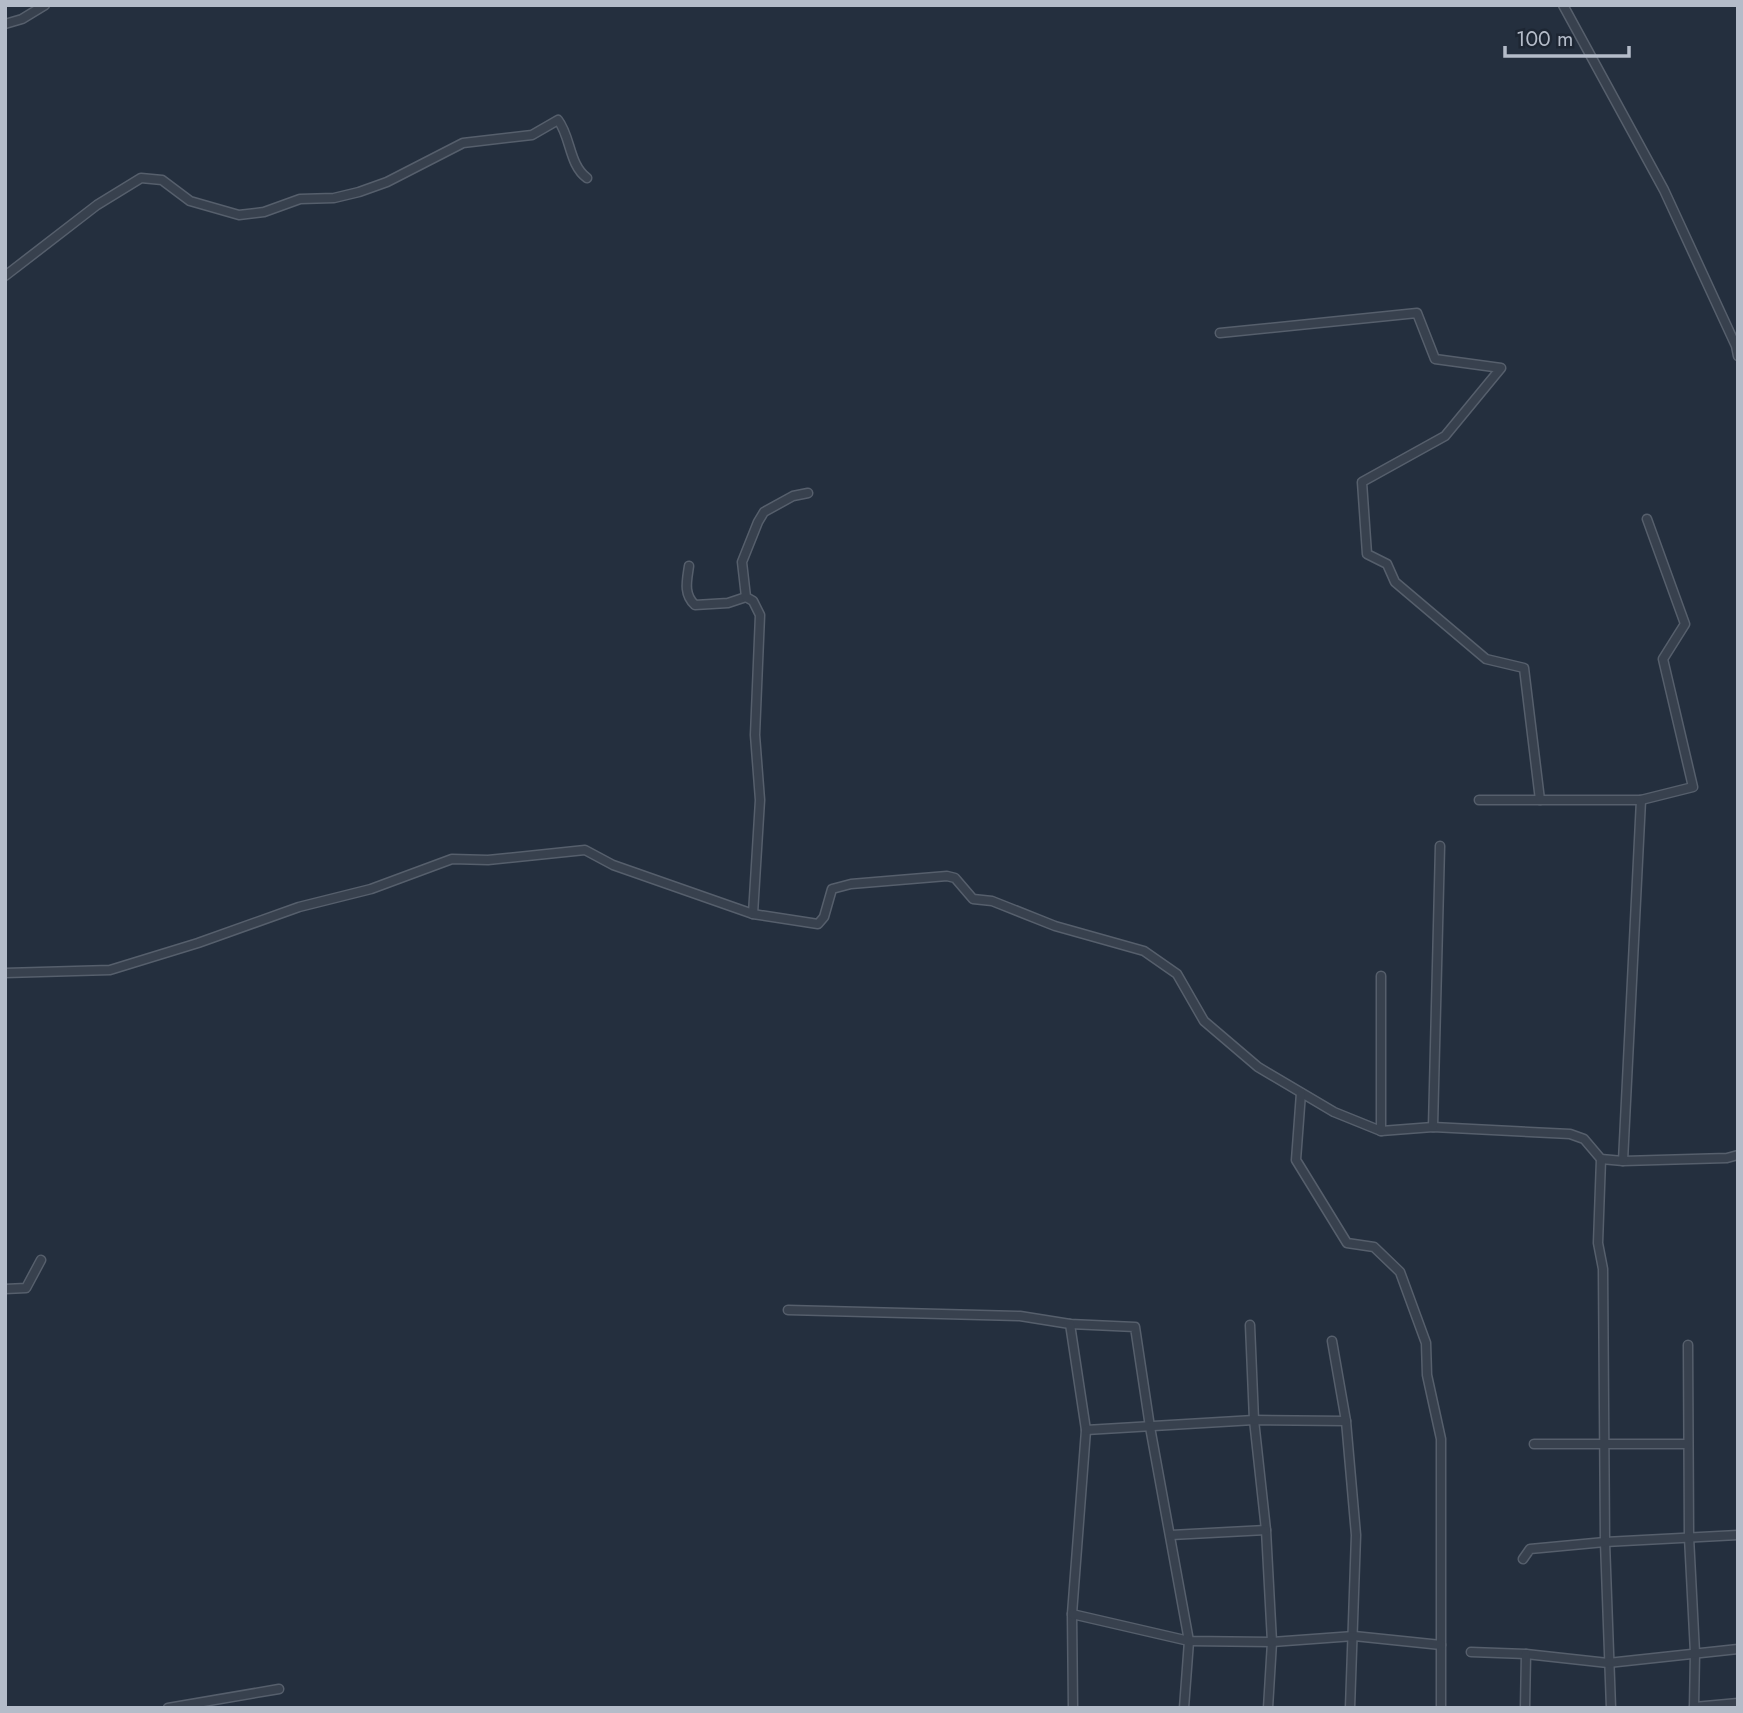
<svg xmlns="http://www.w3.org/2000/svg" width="1743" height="1713" font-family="Jost,sans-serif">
	<rect width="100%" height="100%" fill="#242f3e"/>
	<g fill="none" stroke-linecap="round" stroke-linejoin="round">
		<g stroke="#565f6c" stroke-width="11">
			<g id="street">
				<path d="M1563,5L1664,190L1736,346L1738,356"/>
				<path d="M5,24L22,19L45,5"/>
				<path d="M5,276L97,205L141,178L162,180L190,201L239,215L264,212L300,199L334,198L359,192L387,182L463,143L532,135L558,120C571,137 569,165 587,178"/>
				<path d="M1220,333L1417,313L1435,359L1501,368L1445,436L1362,482L1367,554L1387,564L1395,582L1486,659L1524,668L1540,800"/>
				<path d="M689,566C687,580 683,594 695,605L728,603L746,597"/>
				<path d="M1479,800H1641L1693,787L1663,659L1685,624L1647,519"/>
				<path d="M753,914L760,800L755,735L760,615L753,601L746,597L742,562L758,522L764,512L793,496L808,493"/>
				<path d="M5,973L110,970L198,943L299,907L371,889L452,859L488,860L585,850L613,865L753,914L818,924L824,917L832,889L851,884L947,876L955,878L973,899L992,901L1055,926L1144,951L1177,974L1204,1021L1258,1067L1334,1112L1381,1131L1433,1127L1570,1134L1584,1139L1601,1159L1623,1161L1727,1158L1738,1155"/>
				<path d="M1381,976V1131"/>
				<path d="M1301,1093L1296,1160L1347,1243L1374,1247L1400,1272L1426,1343L1427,1375L1441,1439V1708"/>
				<path d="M1433,1127L1440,846"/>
				<path d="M1601,1159L1598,1243L1603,1269L1605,1542L1611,1708"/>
				<path d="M1623,1161L1641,800"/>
				<path d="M5,1289L26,1288L41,1260"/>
				<path d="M788,1310L1020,1316L1070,1324L1135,1327L1150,1427L1189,1641L1184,1708"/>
				<path d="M1070,1324L1086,1430L1072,1614L1073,1708"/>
				<path d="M1250,1325L1254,1420L1266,1530L1272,1642L1268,1708"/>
				<path d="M1332,1341L1346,1421L1356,1535L1350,1708"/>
				<path d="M1688,1345L1689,1537L1695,1653L1694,1708"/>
				<path d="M1086,1430L1254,1420L1346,1421"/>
				<path d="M1534,1444H1688"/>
				<path d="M1171,1535L1266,1530"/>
				<path d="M1523,1559L1530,1549L1605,1542L1738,1535"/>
				<path d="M1072,1614L1189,1641L1272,1642L1354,1636L1441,1645"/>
				<path d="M1471,1652L1526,1654L1608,1663L1738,1649"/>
				<path d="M1694,1707L1738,1703"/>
				<path d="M168,1708L279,1689"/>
				<path d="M1525,1708L1526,1654"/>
			</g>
		</g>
		<use href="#street" stroke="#38414e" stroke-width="8"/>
	</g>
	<rect width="1743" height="1713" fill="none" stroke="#b4bcc9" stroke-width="14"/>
	<path d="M1505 46v10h124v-10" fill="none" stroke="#b4bcc9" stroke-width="3.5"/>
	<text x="1516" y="46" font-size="21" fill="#b4bcc9" stroke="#1d2633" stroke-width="5" paint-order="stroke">100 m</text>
</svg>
